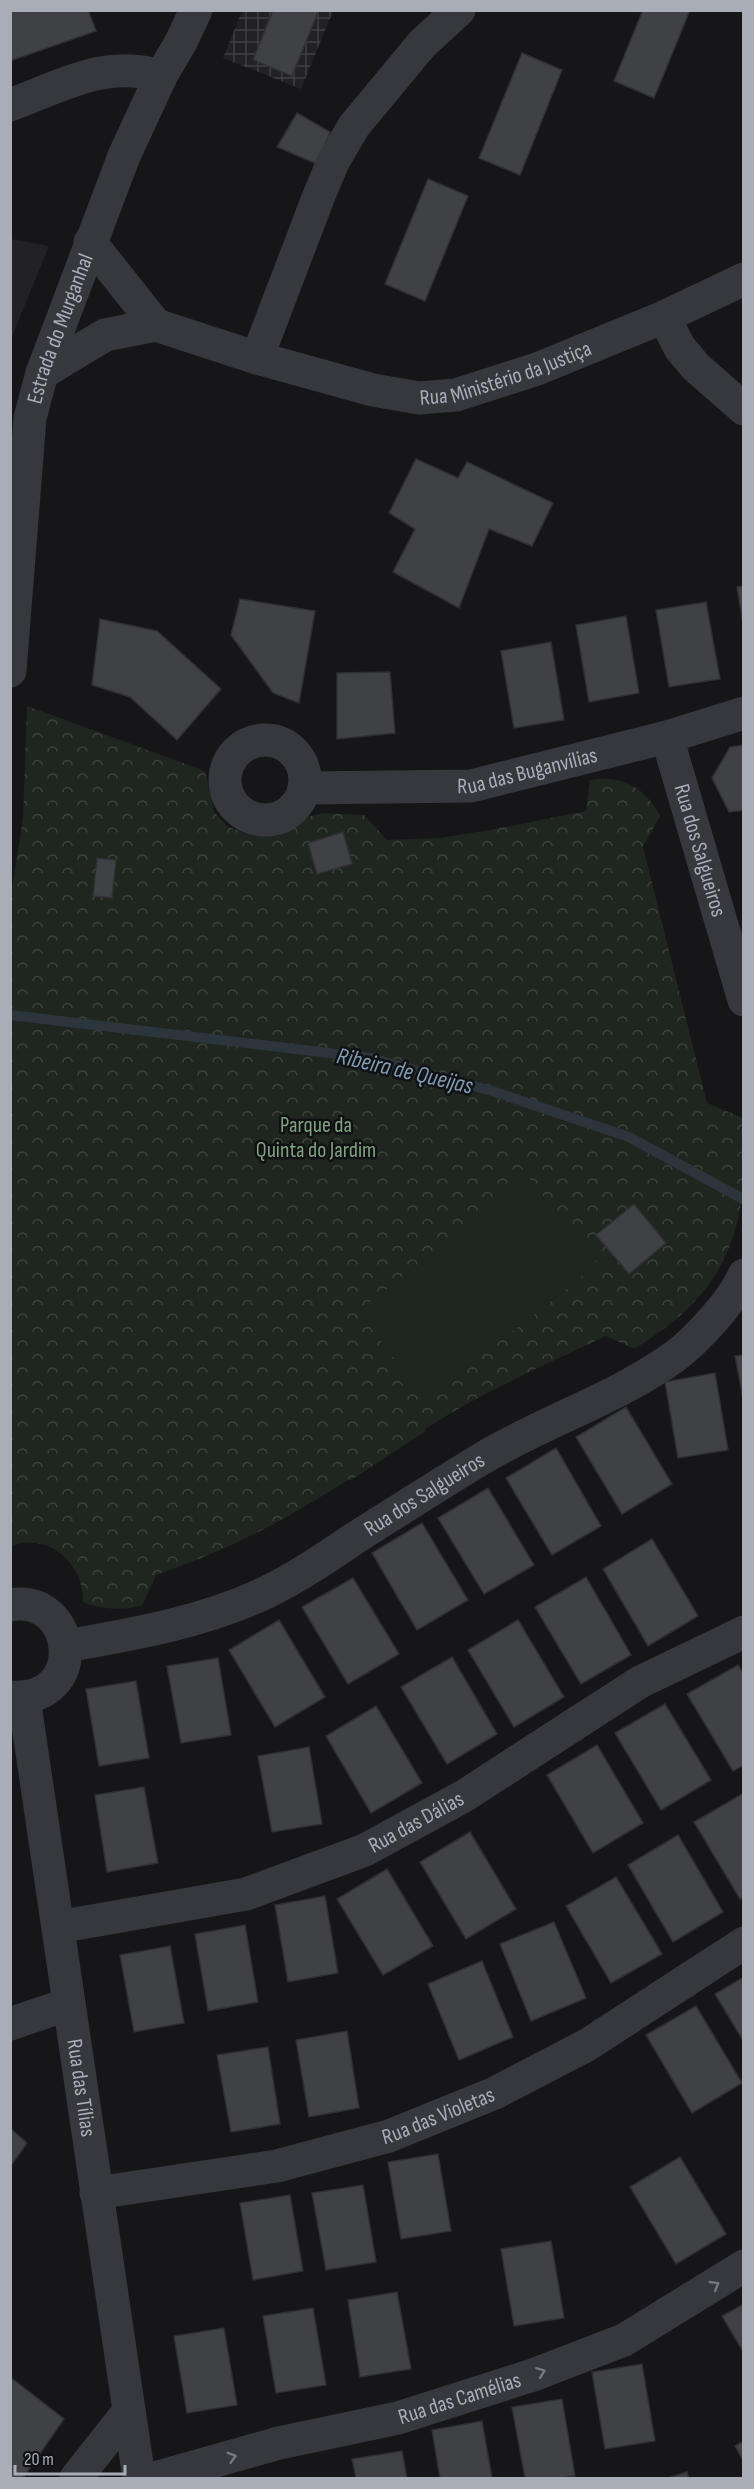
<svg xmlns="http://www.w3.org/2000/svg" width="754" height="2489" font-family="'Sofia Sans Condensed',sans-serif">
	<defs>
		<pattern id="industrial-grid" width="8" height="8" patternUnits="userSpaceOnUse" patternTransform="scale(1.5)"><rect width="8" height="8" fill="#222225"/><path d="M0 4h8M4 0v8" fill="none" stroke="#3f3f43"/></pattern>
		<pattern id="forest-crowns" width="20" height="18" patternUnits="userSpaceOnUse" patternTransform="scale(1.5)"><rect width="20" height="18" fill="#1e261f"/><path d="M2 6a3 3 0 1 1 6 0M12 15a3 3 0 1 1 6 0" fill="none" stroke="#3c433d"/></pattern>
	</defs>
	<rect width="100%" height="100%" fill="#161618"/>
	<path fill="#222225" d="M11,239L49,246L11,339L10,239Z"/>
	<path fill="url(#industrial-grid)" d="M242,11H333L301,89L223,58Z"/>
	<path fill="url(#forest-crowns)" d="M27,706L205,771L214,812L227,826L248,835L268,833L301,819L322,813L364,815L387,840L439,838L485,831L586,811L590,780C622,774 646,788 660,816L643,847L707,1103L743,1118C750,1226 731,1290 634,1349L606,1336C545,1365 482,1392 425,1429L426,1431L351,1480L349,1479C288,1519 225,1552 156,1575L142,1606C120,1610 104,1610 83,1602C84,1563 48,1532 11,1546L10,901L23,818Z"/>
	<path fill="#1e261f" d="M528,1177L598,1264L426,1399L358,1312Z"/>
	<g fill="none" stroke-linecap="round" stroke-linejoin="round">
		<path stroke="#2c353c" stroke-width="10" d="M10,1015L371,1058L492,1091L629,1137L743,1199"/>
	</g>
	<g fill="#404145" stroke="#303034" stroke-width="1.5">
		<path d="M10,10H88L96,31L10,61Z"/>
		<path d="M273,10H319L292,76L253,60Z"/>
		<path d="M643,10H690L654,98L614,81Z"/>
		<path d="M522,53L562,70L520,175L479,158Z"/>
		<path d="M297,113L330,132L317,164L277,147Z"/>
		<path d="M428,179L468,196L425,301L385,284Z"/>
		<path d="M416,459L458,478L467,462L553,503L532,546L489,529L459,608L393,572L415,529L389,513Z"/>
		<path d="M744,586V629L737,587Z"/>
		<path d="M240,599L315,611L299,703L273,693L231,635Z"/>
		<path d="M706,602L720,679L669,687L656,610Z"/>
		<path d="M626,616L639,693L589,702L576,625Z"/>
		<path d="M100,619L157,631L221,689L177,740L130,697L92,685Z"/>
		<path d="M551,642L564,720L514,728L501,651Z"/>
		<path d="M390,672L395,733L337,739V673Z"/>
		<path d="M744,745V810L729,812L712,778L730,747Z"/>
		<path d="M343,832L352,864L317,874L308,843Z"/>
		<path d="M97,858L116,860L112,898L93,896Z"/>
		<path d="M634,1204L666,1243L629,1274L596,1235Z"/>
		<path d="M744,1355V1403L735,1356Z"/>
		<path d="M715,1373L728,1450L678,1458L665,1382Z"/>
		<path d="M626,1407L672,1484L622,1514L576,1437Z"/>
		<path d="M556,1448L601,1526L552,1555L506,1478Z"/>
		<path d="M488,1488L534,1565L484,1594L438,1518Z"/>
		<path d="M422,1523L468,1600L417,1630L372,1553Z"/>
		<path d="M652,1539L698,1616L648,1646L603,1569Z"/>
		<path d="M586,1577L631,1655L581,1684L535,1607Z"/>
		<path d="M353,1578L399,1654L348,1684L302,1607Z"/>
		<path d="M279,1620L325,1697L275,1727L229,1650Z"/>
		<path d="M518,1620L564,1697L514,1727L468,1650Z"/>
		<path d="M452,1657L497,1734L447,1764L401,1687Z"/>
		<path d="M218,1658L231,1735L181,1743L167,1666Z"/>
		<path d="M738,1665L744,1674V1765L733,1771L687,1694Z"/>
		<path d="M136,1681L149,1758L99,1766L86,1689Z"/>
		<path d="M665,1704L711,1780L661,1810L615,1733Z"/>
		<path d="M376,1706L422,1783L371,1813L326,1736Z"/>
		<path d="M597,1745L643,1823L593,1853L547,1775Z"/>
		<path d="M309,1747L322,1824L272,1832L258,1756Z"/>
		<path d="M144,1787L158,1863L107,1872L95,1795Z"/>
		<path d="M744,1793V1897L740,1899L694,1822Z"/>
		<path d="M470,1832L516,1909L466,1939L420,1862Z"/>
		<path d="M678,1835L723,1912L673,1942L628,1865Z"/>
		<path d="M387,1869L433,1946L383,1975L337,1899Z"/>
		<path d="M616,1877L662,1954L611,1983L566,1906Z"/>
		<path d="M325,1896L338,1973L288,1982L275,1905Z"/>
		<path d="M554,1922L586,1998L531,2021L500,1944Z"/>
		<path d="M245,1925L258,2002L208,2011L195,1934Z"/>
		<path d="M170,1946L184,2023L134,2032L120,1955Z"/>
		<path d="M482,1961L513,2037L459,2060L428,1984Z"/>
		<path d="M744,1977V2042L715,1994Z"/>
		<path d="M696,2006L742,2083L692,2113L646,2035Z"/>
		<path d="M347,2031L359,2108L309,2117L296,2040Z"/>
		<path d="M268,2047L280,2124L231,2132L217,2055Z"/>
		<path d="M10,2128L27,2143L10,2167Z"/>
		<path d="M438,2154L451,2231L401,2239L388,2162Z"/>
		<path d="M680,2157L726,2234L676,2264L630,2187Z"/>
		<path d="M363,2185L376,2262L326,2270L312,2193Z"/>
		<path d="M290,2195L303,2271L253,2280L240,2203Z"/>
		<path d="M551,2241L564,2318L514,2326L501,2249Z"/>
		<path d="M397,2292L411,2369L360,2377L348,2300Z"/>
		<path d="M744,2304V2353L722,2316Z"/>
		<path d="M313,2308L326,2385L276,2393L263,2316Z"/>
		<path d="M224,2328L237,2405L187,2413L174,2336Z"/>
		<path d="M642,2364L655,2441L605,2449L592,2372Z"/>
		<path d="M10,2377L64,2419L23,2478H10Z"/>
		<path d="M562,2399L575,2476L560,2478H525L512,2407Z"/>
		<path d="M482,2421L492,2478H440L432,2430Z"/>
		<path d="M744,2441V2462L735,2446Z"/>
		<path d="M402,2451L407,2478H356L352,2459Z"/>
		<path d="M687,2472L689,2478H668Z"/>
	</g>
	<g fill="none" stroke-linecap="round" stroke-linejoin="round">
		<g stroke="#37383d" stroke-width="33">
			<path d="M10,105C62,86 105,59 161,76"/>
			<path d="M90,242L156,325"/>
			<path d="M664,317L680,348L696,367L744,409"/>
			<path d="M257,358L318,198L333,162L354,126L422,44L459,10"/>
			<path id="s1" d="M42,373L105,335L156,325L257,358L373,390L419,398L456,395L537,369L664,317L744,279"/>
			<path id="s2" d="M10,671L30,418L42,373L124,156L161,76L181,42L196,10"/>
			<path id="s3" d="M667,737L744,1000"/>
			<circle cx="265" cy="780" r="40"/>
			<path id="s4" d="M304,788L471,786L667,737L744,713"/>
			<path d="M10,1605C77,1593 90,1703 10,1697"/>
			<path id="s5" d="M66,1646C135,1634 204,1622 267,1592C298,1577 327,1557 355,1538C396,1512 437,1486 478,1461C541,1422 614,1400 674,1357C697,1340 733,1301 744,1275"/>
			<path id="s6" d="M24,1698L139,2478"/>
			<path id="s7" d="M58,1927L246,1894L365,1850L464,1796L640,1682L744,1632"/>
			<path d="M10,2024L69,2004"/>
			<path id="s8" d="M96,2193L277,2166L389,2136L495,2093L587,2045L744,1943"/>
			<path d="M76,2478L129,2411"/>
			<path id="s9" d="M155,2478L279,2443L398,2418L533,2375L624,2340L744,2266"/>
		</g>
	</g>
	<defs><path id="oneway-chevron" d="M-2-3.5L2.5 0L-2 3.5" fill="none" stroke-width="1.6" stroke-linecap="round" stroke-linejoin="round" transform="scale(1.5)"/></defs>
	<g stroke="#757881">
		<use href="#oneway-chevron" transform="translate(715 2285) rotate(-31)"/>
		<use href="#oneway-chevron" transform="translate(541 2372) rotate(-21)"/>
		<use href="#oneway-chevron" transform="translate(232 2457) rotate(-16)"/>
	</g>
	<g text-anchor="middle" dominant-baseline="central" stroke-width="5" stroke-linejoin="round" paint-order="stroke">
		<g font-size="22" fill="#a8adb8" stroke="#111113">
			<text stroke="none"><textPath href="#s2" startOffset="348">Estrada do Murganhal</textPath></text>
			<text stroke="none"><textPath href="#s1" startOffset="489">Rua Ministério da Justiça</textPath></text>
			<text stroke="none"><textPath href="#s4" startOffset="225">Rua das Buganvílias</textPath></text>
			<text stroke="none"><textPath href="#s3" startOffset="118">Rua dos Salgueiros</textPath></text>
			<text stroke="none"><textPath href="#s5" startOffset="394">Rua dos Salgueiros</textPath></text>
			<text stroke="none"><textPath href="#s7" startOffset="376">Rua das Dálias</textPath></text>
			<text stroke="none"><textPath href="#s6" startOffset="394">Rua das Tílias</textPath></text>
			<text stroke="none"><textPath href="#s8" startOffset="352">Rua das Violetas</textPath></text>
			<text stroke="none"><textPath href="#s9" startOffset="315">Rua das Camélias</textPath></text>
		</g>
		<g font-size="22" fill="#7fa381" stroke="#111113">
			<text x="316" y="1125">Parque da<tspan x="316" dy="25">Quinta do Jardim</tspan></text>
		</g>
		<g font-size="24" font-style="italic" fill="#7f9bb3" stroke="#111113">
			<text transform="translate(405 1071) rotate(13)">Ribeira de Queijas</text>
		</g>
	</g>
	<rect width="754" height="2489" fill="none" stroke="#a8adb8" stroke-width="24"/>
	<path d="M15 2465v9h110v-9" fill="none" stroke="#a8adb8" stroke-width="3"/>
	<text x="24" y="2465" font-size="18" fill="#a8adb8" stroke="#111113" stroke-width="4.5" paint-order="stroke">20 m</text>
</svg>
